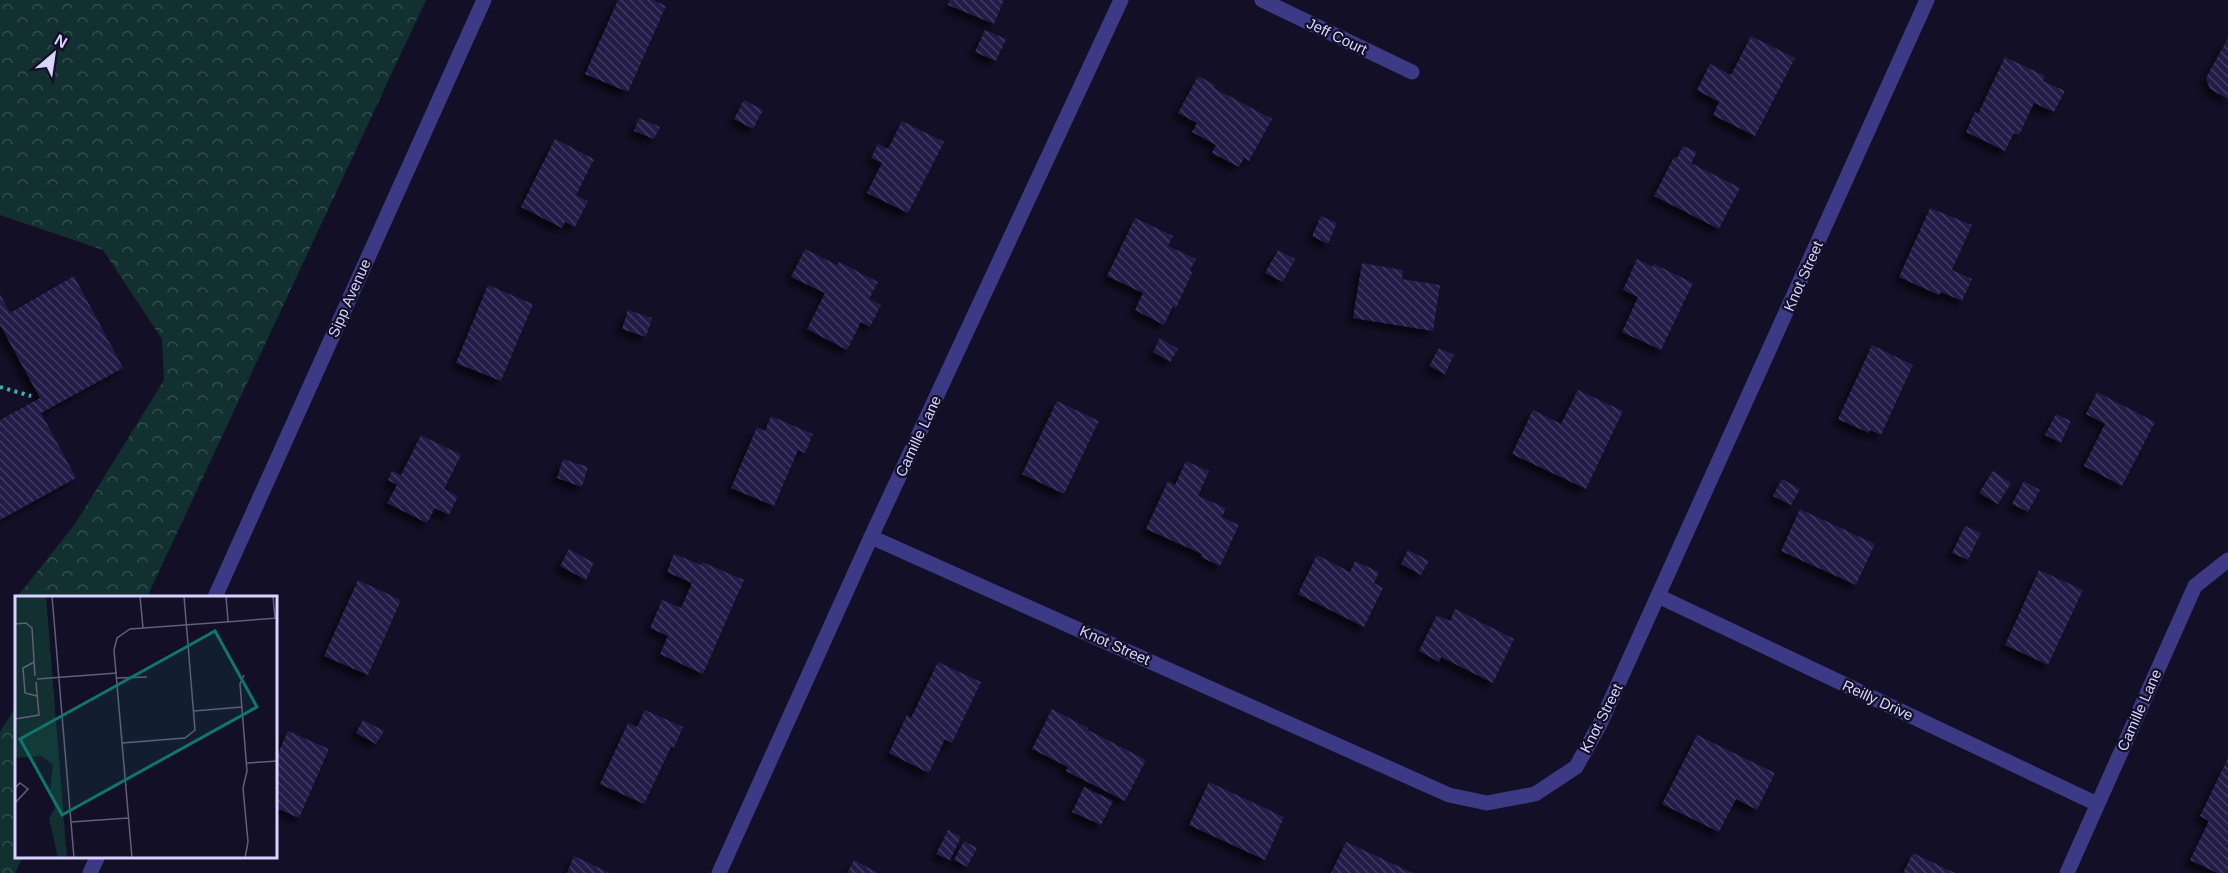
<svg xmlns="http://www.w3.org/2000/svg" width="2228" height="873" font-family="Helvetica,sans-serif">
	<defs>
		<pattern id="forest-crowns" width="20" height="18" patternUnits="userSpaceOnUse" patternTransform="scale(1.5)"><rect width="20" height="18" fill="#12302f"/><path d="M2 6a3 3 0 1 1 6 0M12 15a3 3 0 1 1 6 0" fill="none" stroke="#344d4e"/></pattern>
		<pattern id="building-back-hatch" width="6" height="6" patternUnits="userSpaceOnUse" patternTransform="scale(1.5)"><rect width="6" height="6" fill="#241b47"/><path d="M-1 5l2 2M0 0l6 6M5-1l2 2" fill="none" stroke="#433b63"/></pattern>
		<filter id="shadow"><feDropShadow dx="-5.5" dy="5.5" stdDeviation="3" flood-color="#0009"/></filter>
	</defs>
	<rect width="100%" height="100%" fill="#130f26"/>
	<g fill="url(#forest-crowns)">
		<path d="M0,0H426L147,597H17L75,524L164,380L162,339L103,250L0,215Z"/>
		<path d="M16,598V856L23,857L15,873H0V732L16,706L14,601Z"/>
	</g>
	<g fill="url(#building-back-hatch)" filter="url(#shadow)">
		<path d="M618,0H653L666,6L628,92L585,74Z"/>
		<path d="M950,0H1004L994,24L948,5Z"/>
		<path d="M985,30L1006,39L996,61L975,52Z"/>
		<path d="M1751,36L1795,58L1755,136L1713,115L1719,102L1697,90L1710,64L1731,75Z"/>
		<path d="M2228,38V99L2210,89L2206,78Z"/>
		<path d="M2005,57L2045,76L2043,81L2065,91L2054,112L2034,103L2019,135L2014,133L2005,151L1966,132L1975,112L1978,114Z"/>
		<path d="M1198,76L1215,85L1214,88L1272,119L1249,161L1244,158L1239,167L1212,153L1216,145L1192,132L1197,123L1178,113Z"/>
		<path d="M744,100L763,110L753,129L734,119Z"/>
		<path d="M639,118L660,127L654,139L634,131Z"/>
		<path d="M902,121L944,142L908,213L867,193L882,163L871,158L878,144L888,149Z"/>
		<path d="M555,139L594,159L576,195L588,201L575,227L565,222L562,228L521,207Z"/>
		<path d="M1683,146L1697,152L1691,163L1740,188L1719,229L1654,196L1674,157L1677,158Z"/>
		<path d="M1930,208L1972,225L1952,270L1972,279L1962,301L1941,292L1939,295L1899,277Z"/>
		<path d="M1321,216L1337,223L1328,244L1312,236Z"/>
		<path d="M1135,218L1173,236L1168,246L1196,259L1190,270L1192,273L1176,308L1173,306L1164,325L1135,310L1143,293L1107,276Z"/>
		<path d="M805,249L837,265L839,262L878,282L869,299L881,305L870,327L861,322L847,350L807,329L825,293L791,277Z"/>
		<path d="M1278,250L1295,259L1283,282L1265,273Z"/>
		<path d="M1637,259L1653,267L1654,264L1693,283L1661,350L1622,332L1638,297L1623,290Z"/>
		<path d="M1362,263L1403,270L1402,279L1440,285L1433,331L1353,318Z"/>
		<path d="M74,276L123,368L41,413L76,478L0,520V420L40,398L0,325V294L10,313Z"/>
		<path d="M488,285L533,304L501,381L456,363Z"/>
		<path d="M628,310L652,318L646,337L622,329Z"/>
		<path d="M1160,338L1178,349L1170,362L1153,352Z"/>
		<path d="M1872,345L1913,365L1881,435L1870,430L1869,433L1838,419Z"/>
		<path d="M1439,348L1454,355L1445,374L1429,366Z"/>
		<path d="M1578,390L1623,411L1586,489L1512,454L1533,410L1561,424Z"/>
		<path d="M2097,392L2155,422L2122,486L2084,466L2105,424L2086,414Z"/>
		<path d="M1057,401L1099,421L1064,494L1022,474Z"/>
		<path d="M2056,414L2071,421L2061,443L2045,435Z"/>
		<path d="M771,416L813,434L805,453L798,450L774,506L731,488L757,427L765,431Z"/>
		<path d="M421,435L461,455L444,489L458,496L449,515L435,508L427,523L387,503L397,485L388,480L392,471L401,475Z"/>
		<path d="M563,459L588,467L582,487L557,478Z"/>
		<path d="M1186,461L1209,471L1198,496L1226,508L1222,517L1239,525L1220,566L1201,557L1202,554L1146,529L1168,481L1175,485Z"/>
		<path d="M1993,471L2011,483L1998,504L1979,493Z"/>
		<path d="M1782,479L1800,489L1791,505L1773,496Z"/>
		<path d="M2024,481L2040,490L2028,512L2012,504Z"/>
		<path d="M1800,509L1875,544L1856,585L1781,551Z"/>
		<path d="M1965,526L1981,533L1968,560L1952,553Z"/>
		<path d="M569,549L594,563L586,580L560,566Z"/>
		<path d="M1408,550L1429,561L1421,575L1401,564Z"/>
		<path d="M674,554L701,565L702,562L744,580L703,674L660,654L668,636L650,628L662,600L681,608L692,583L667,572Z"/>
		<path d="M1317,555L1350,572L1355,561L1379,572L1374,583L1383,588L1364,627L1298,594Z"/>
		<path d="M2039,570L2083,590L2048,665L2005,645Z"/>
		<path d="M358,580L401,600L368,675L324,656Z"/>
		<path d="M1455,609L1514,639L1493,683L1441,657L1439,662L1419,651L1437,615L1450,621Z"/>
		<path d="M938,662L981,682L952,743L945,739L929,773L889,753L907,715L911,718Z"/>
		<path d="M1052,709L1088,728V730L1146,760L1125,801L1066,771L1068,767L1032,749Z"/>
		<path d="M645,710L683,727L674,748L671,747L644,804L600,784L628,723L637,727Z"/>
		<path d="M363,720L384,731L376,744L356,733Z"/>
		<path d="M288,731L329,749L299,818L276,808V758Z"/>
		<path d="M1697,735L1775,773L1757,810L1736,799L1719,832L1662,804Z"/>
		<path d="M2228,758V873H2217L2190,860L2209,821L2200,816Z"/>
		<path d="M1209,782L1284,817L1265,860L1189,825Z"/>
		<path d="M1084,787L1113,801L1101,825L1072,812Z"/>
		<path d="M948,830L961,837L950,860L936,854Z"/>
		<path d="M964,841L977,848L967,867L954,860Z"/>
		<path d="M1346,842L1413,873H1331Z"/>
		<path d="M1913,853L1955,873H1903Z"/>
		<path d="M574,856L610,873H567Z"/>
		<path d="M854,860L878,873H847Z"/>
	</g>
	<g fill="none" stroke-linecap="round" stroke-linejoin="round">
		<path stroke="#2fb8b0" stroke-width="4" stroke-dasharray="3 4.5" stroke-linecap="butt" d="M0,387L31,396"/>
		<g stroke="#3d3a85" stroke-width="15">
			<path d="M1262,0L1412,72"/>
			<path d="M871,537L1449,795L1487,803L1535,794L1576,767L1600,724L1927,0"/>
			<path d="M1658,596L2097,804"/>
			<path d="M215,597L484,0"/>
			<path d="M90,873L98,856"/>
			<path d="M719,873L871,537L1121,0"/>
			<path d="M2067,873L2195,586L2228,560"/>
		</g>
	</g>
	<g text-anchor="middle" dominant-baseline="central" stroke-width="4.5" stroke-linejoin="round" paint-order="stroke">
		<g font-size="15" fill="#d9d4ff" stroke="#130f26">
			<text transform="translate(1337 36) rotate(26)">Jeff Court</text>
			<text transform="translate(1803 276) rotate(-66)">Knot Street</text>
			<text transform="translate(349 298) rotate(-66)">Sipp Avenue</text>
			<text transform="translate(918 436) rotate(-65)">Camille Lane</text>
			<text transform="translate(1115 645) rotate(24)">Knot Street</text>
			<text transform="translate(1878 700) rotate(25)">Reilly Drive</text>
			<text transform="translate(2139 710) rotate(-66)">Camille Lane</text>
			<text transform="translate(1601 718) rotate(-63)">Knot Street</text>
		</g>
	</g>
	<g transform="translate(15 596)">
		<rect width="262" height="262" fill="#130f26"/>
		<path d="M0,0H31L52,262H43L34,222L40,212L35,195L38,168L26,160L0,162Z" fill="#12302f"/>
		<path fill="none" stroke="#625e7d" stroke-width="1.5" d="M37,0L59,262M125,0L128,32M211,0L213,25M258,0L260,22M0,28L11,27L17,32L20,80M19,66L8,72L10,97L22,100M229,79L225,88L232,175L228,192L233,246L230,262M102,82L132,81M22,83L102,77M179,115L227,111M0,123L24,119L21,86M107,147L170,142L180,134L169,0M232,167L263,165M0,192L5,187L13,193L0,207M56,226L113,222M117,262L99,54L102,42L115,33L263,22"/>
		<path fill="#0f766e" fill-opacity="0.15" stroke="#0f766e" stroke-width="3" d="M200,35L242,111L47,219L5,143Z"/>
		<rect width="262" height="262" fill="none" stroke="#d9d4ff" stroke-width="3"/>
	</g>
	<g transform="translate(54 54) rotate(29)" stroke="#130f26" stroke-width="4.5" paint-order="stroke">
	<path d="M0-4.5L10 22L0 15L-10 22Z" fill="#d9d4ff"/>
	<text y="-9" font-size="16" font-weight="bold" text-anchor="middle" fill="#d9d4ff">N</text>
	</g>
</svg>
